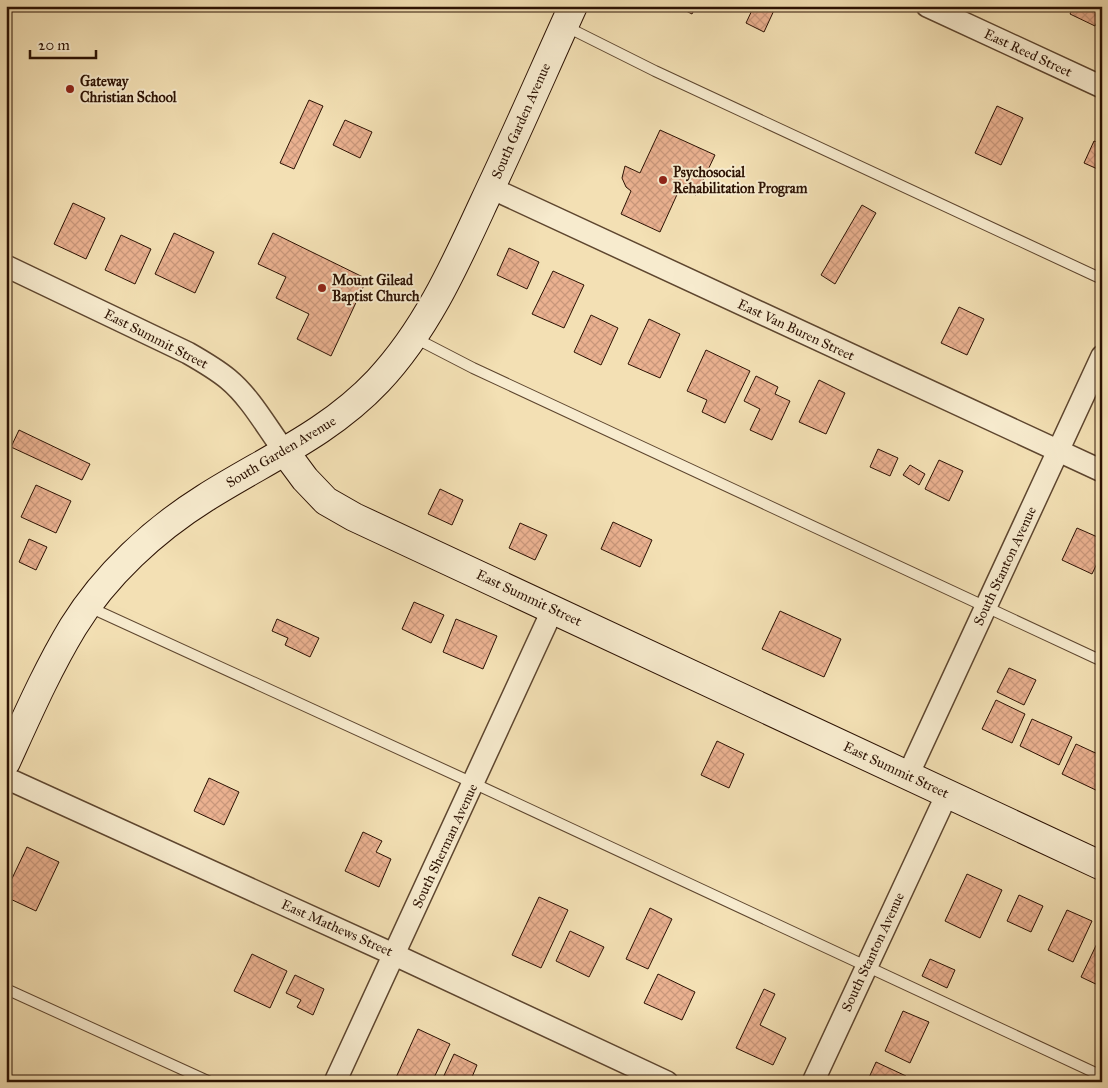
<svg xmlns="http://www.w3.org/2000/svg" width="1108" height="1088" font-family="'IM FELL Great Primer',serif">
	<defs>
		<pattern id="building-cross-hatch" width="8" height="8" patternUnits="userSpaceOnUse" patternTransform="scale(1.25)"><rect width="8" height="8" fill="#eab190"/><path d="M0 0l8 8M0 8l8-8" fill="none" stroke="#c9977b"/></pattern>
	</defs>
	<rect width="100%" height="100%" fill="#f3e0b4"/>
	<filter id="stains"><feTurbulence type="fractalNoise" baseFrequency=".004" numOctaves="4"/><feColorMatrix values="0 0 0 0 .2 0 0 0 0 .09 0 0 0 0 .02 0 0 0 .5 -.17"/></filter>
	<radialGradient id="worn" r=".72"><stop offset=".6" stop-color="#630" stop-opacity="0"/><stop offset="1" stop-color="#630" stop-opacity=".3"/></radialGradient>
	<g fill="url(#building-cross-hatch)" stroke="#2c1203">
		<path d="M676,6H696L692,14Z"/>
		<path d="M754,6H776L764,32L746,23Z"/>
		<path d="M1074,6H1102V13L1095,26L1070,14Z"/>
		<path d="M309,100L323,106L294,169L280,163Z"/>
		<path d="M997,106L1023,118L1001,165L975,153Z"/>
		<path d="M345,120L372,132L360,158L333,145Z"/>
		<path d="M660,130L715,155L696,195L680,188L660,232L621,214L631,191L626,187L622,178L625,166L640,173Z"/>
		<path d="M1094,141L1102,144V171L1084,163Z"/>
		<path d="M73,203L105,218L86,259L54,244Z"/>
		<path d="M862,205L876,213L835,284L821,275Z"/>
		<path d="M174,233L214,252L195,293L155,274Z"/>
		<path d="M273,233L367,279L331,356L297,339L309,314L276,298L286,277L258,264Z"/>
		<path d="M121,235L151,249L135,284L105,270Z"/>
		<path d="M509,248L539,262L527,289L497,275Z"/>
		<path d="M553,271L584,285L564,328L532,314Z"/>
		<path d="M959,307L984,319L967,355L941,343Z"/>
		<path d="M591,315L618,328L601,365L574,352Z"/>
		<path d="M649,319L680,334L660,378L628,364Z"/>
		<path d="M706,350L750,371L725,423L702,412L707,400L687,391Z"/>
		<path d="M756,376L778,387L775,394L790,401L772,440L750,430L760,409L744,401Z"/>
		<path d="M819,380L845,393L826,434L799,422Z"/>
		<path d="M19,430L90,464L82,480L11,447Z"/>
		<path d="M878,449L898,458L890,476L870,467Z"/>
		<path d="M939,460L963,471L949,501L925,489Z"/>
		<path d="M910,465L925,474L919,485L903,475Z"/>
		<path d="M36,485L71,501L56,533L21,517Z"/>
		<path d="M440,489L463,500L452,525L428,514Z"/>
		<path d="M613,522L652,540L640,567L601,549Z"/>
		<path d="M520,523L547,535L535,560L509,548Z"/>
		<path d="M1077,528L1102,539V553L1092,574L1062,560Z"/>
		<path d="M29,539L47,547L36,570L19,562Z"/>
		<path d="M414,602L444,615L431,643L402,629Z"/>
		<path d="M780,611L841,639L824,677L762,649Z"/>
		<path d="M277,619L319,638L310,657L285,645L288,638L272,631Z"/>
		<path d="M456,619L497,636L483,669L443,652Z"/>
		<path d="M1009,668L1036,680L1024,705L997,692Z"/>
		<path d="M996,700L1025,714L1012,743L982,729Z"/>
		<path d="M1032,719L1072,737L1059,765L1020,746Z"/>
		<path d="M717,741L744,754L729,788L701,775Z"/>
		<path d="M1076,744L1102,756V788L1100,792L1062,774Z"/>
		<path d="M209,778L239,792L224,825L194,811Z"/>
		<path d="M363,832L382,841L376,852L391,859L379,887L345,871Z"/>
		<path d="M27,847L59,862L36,911L6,897V891Z"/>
		<path d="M967,874L1002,890L980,938L945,921Z"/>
		<path d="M1019,895L1043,906L1031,932L1007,921Z"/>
		<path d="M539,897L568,910L541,968L512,955Z"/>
		<path d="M650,908L672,919L648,969L626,959Z"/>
		<path d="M1067,910L1092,921L1073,962L1048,950Z"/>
		<path d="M570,931L604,947L589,977L556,961Z"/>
		<path d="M1102,933V987L1081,977Z"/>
		<path d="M252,954L287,971L270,1008L234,991Z"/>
		<path d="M930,959L955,970L947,988L922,976Z"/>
		<path d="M658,974L695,992L682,1020L644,1003Z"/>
		<path d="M295,975L324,989L313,1015L297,1007L301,1000L286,993Z"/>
		<path d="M764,989L775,994L760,1025L786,1038L773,1065L736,1048Z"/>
		<path d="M903,1011L929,1022L910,1063L885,1051Z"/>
		<path d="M418,1029L450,1044L432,1082H394Z"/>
		<path d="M454,1054L477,1065L470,1082H441Z"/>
		<path d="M876,1062L906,1076L903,1082H867Z"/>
	</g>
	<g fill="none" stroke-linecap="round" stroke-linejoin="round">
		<g stroke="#5e462f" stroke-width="12">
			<g id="lane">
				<path d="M565,26L655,71L1102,279"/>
				<path d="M413,337L473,368L1102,661"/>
				<path d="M89,607L473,783L1102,1076"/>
				<path d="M6,989L210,1082"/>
			</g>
		</g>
		<g stroke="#5e462f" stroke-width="24">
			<g id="street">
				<path d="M927,6L1102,87"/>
				<path d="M491,188L1102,471"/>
				<path d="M6,266L188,353C202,361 216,369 228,379C251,398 267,428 285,452"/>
				<path d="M908,775L1102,356"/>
				<path d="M6,778L395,955L667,1082"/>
				<path d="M335,1082L553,609"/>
				<path d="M813,1082L947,794"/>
			</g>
		</g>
		<g stroke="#2c1203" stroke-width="30">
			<g id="secondary">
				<path d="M285,452L305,479L326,501L354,517L1102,866"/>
				<path d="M6,762C27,716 47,670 73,627C105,575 154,530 205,498C265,460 328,434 378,381C426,330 455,265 484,202C515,137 543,72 573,6"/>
			</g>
		</g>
		<use href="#lane" stroke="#f7ebce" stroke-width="10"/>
		<use href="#street" stroke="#f7ebce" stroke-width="21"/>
		<use href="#secondary" stroke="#f7ebce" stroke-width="28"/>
	</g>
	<g fill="#8f2418" stroke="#f7ebce" stroke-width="2">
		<circle cx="70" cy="89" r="5"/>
		<circle cx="663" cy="180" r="5"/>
		<circle cx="322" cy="288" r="5"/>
	</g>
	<g text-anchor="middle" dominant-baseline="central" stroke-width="4" stroke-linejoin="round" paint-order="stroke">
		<g font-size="14" fill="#2c1203" stroke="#f7ebce">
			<text transform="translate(1028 53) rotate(25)">East Reed Street</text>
			<text transform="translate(521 121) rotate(-66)">South Garden Avenue</text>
			<text transform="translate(796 330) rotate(25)">East Van Buren Street</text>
			<text transform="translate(156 339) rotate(27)">East Summit Street</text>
			<text transform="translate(281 452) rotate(-31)">South Garden Avenue</text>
			<text transform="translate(1005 566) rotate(-65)">South Stanton Avenue</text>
			<text transform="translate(529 598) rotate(25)">East Summit Street</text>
			<text transform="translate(896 770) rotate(25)">East Summit Street</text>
			<text transform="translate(445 846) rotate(-65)">South Sherman Avenue</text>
			<text transform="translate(337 928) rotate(24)">East Mathews Street</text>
			<text transform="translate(873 952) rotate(-65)">South Stanton Avenue</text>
		</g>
		<g font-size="14" font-weight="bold" fill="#2c1203" stroke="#f7ebce" text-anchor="start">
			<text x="80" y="81">Gateway<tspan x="80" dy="16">Christian School</tspan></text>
			<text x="673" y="172">Psychosocial<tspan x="673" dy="16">Rehabilitation Program</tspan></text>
			<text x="332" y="280">Mount Gilead<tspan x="332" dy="16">Baptist Church</tspan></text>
		</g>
	</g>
	<rect width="1108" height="1088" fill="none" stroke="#f3e0b4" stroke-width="25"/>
	<rect x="8" y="8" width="1093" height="1073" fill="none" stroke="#2c1203" stroke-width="2.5"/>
	<rect x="12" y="12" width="1083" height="1063" fill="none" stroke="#2c1203"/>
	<path d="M30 50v8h66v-8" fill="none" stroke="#2c1203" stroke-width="2.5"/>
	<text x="38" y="50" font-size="15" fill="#2c1203" stroke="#f7ebce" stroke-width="4" paint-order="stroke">20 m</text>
	<rect width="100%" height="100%" filter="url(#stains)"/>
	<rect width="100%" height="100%" fill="url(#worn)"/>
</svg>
